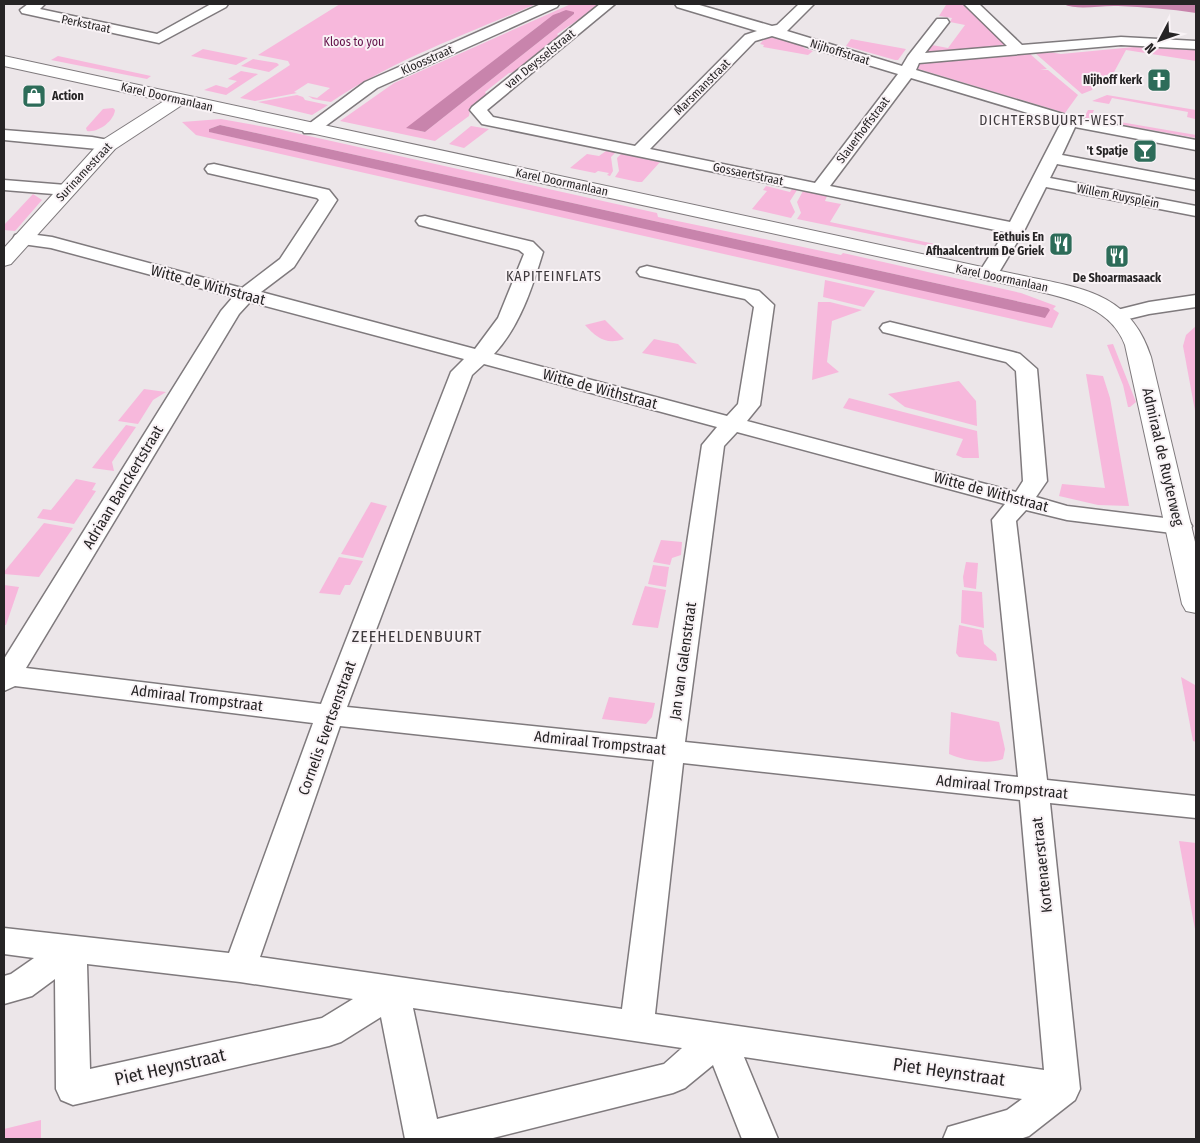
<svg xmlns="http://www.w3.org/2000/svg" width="1200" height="1143" font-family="'Fira Sans Condensed',sans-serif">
	<rect width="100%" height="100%" fill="#ece6e9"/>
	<g fill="#f7b8dc" fill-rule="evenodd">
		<path d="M340,4H536C467,34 393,60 331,102L313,99L308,96L317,98L330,88L308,83L294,92L297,93L255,101L240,98L290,65L288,61L258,55Z"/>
		<path d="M571,4H602L557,34L560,37L517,72L509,73L485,92L487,96L470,110L469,116L435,141L340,121L394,83ZM560,12L574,14L425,132L407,128L540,25Z"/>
		<path d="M950,4L963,5L1010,46L925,54L932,45L948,48L965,25L950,22L952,18L939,16L946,5Z"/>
		<path d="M766,37L782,38L802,44L804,48L813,51L808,55L763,47L764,45L760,44Z"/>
		<path d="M851,39L906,49L898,60H895L846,46Z"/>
		<path d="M1134,47L1196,50V61L1126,50L1113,74H1108L1102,85L1095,84L1092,90L1082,94L1035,53H1051L1049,52L1061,54Z"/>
		<path d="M203,49L248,58L236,65L191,56Z"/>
		<path d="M1029,53L1047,69L1040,70H1048L1078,95L1065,113L915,68L916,65L923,63Z"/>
		<path d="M58,56L151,76L147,79L51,60Z"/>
		<path d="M253,59L277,63L279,65L269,72L241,66Z"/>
		<path d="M241,71L258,74L226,95L204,90L216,85L227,88L237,81L228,79Z"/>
		<path d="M297,95L303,97L305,100L328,105L312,115L258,102Z"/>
		<path d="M1107,95L1196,110L1195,119L1187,117L1188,112L1112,98L1109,104L1092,101Z"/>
		<path d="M113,108L115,110C114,121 98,133 87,131L86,128L103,109Z"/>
		<path d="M1088,110H1094L1091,117L1196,135V138L1084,118Z"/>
		<path d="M221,119L277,129L657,213L658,217L841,255L843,253L1021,293L1056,306L1053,309L1059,313L1052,328L196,135L182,122ZM220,125L1048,308L810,265L210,132L209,129Z"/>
		<path d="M471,126L489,129L464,148L449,144Z"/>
		<path d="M606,151L616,152L611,157L613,171L610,176L607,175L609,173L598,171L595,173L570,168L587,154L599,156Z"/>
		<path d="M621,154L660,162L642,182H638L615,177L619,171L617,158Z"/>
		<path d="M766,186L790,192L792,189L797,190L790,201L795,212L791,218L752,209L767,191L763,190Z"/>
		<path d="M803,191L827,196L825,201L841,204L830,222L935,244L933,247L797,219L801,213L797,202Z"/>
		<path d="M33,194L42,200L15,231L4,230V225Z"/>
		<path d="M825,280L875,291L864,307L823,297Z"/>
		<path d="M818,302H830L862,310L832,321L827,362L839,372L812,380Z"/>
		<path d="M605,320L624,339C606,345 597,338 585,325Z"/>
		<path d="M1196,326V416L1183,346L1186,335Z"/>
		<path d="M654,339L678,344L697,364L642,353Z"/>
		<path d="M1113,344L1136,402L1130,407H1128L1123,385L1107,345Z"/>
		<path d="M1086,374L1103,376L1110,398L1129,506L1098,505L1059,496L1062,484L1105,488Z"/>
		<path d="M959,381L976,401L977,426L905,407L888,394Z"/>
		<path d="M144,389L166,392L153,400L138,424L118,421Z"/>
		<path d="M849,398L977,431L979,458H963L956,455L963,439L843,408Z"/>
		<path d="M126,425L136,427L112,462L114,471L92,468Z"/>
		<path d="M76,479L96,483L92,490L96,491L74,524L37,518L43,509L51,510Z"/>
		<path d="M371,502L387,506L363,558L341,554Z"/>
		<path d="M44,523L73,528L39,577L4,574V572Z"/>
		<path d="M661,540L682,542L681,555L672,558L670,565L653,562Z"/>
		<path d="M339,557L363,561L350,585H345L340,595L319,593Z"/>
		<path d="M966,562L978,563L976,589L964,587L963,577Z"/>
		<path d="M653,565L669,567L666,587L648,584Z"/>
		<path d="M4,585L19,587L6,625H4Z"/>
		<path d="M645,586L666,590L658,628L632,625Z"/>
		<path d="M962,590L982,592L984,628L961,623Z"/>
		<path d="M959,625L982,630L984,644L996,654L997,661L959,657L956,653Z"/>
		<path d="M1181,677L1195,685L1196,742L1193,741Z"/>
		<path d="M609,697L655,703L652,717L646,724L602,719Z"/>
		<path d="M951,712L999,722L1005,749L1003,759C988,765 963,760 949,754Z"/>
		<path d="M1179,841L1196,843V935Z"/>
		<path d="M41,1120V1139H4V1129Z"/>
	</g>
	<g fill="#c884ac">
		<path d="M1063,4H1196V13C1170,9 1144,7 1118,6C1100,5 1079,11 1063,4Z"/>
		<path d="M566,10L574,12V14L425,132L406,128L540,25L553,15Z"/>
		<path d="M220,125L1048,308L1050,310L1045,318L209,132V129Z"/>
	</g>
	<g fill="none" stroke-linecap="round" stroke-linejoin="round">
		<g stroke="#7f7a7d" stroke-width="3">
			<g id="minor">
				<path d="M28,4H45L40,9L157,34L211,4H228L226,7L159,43L22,13L20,10Z"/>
				<path d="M541,4H559L557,7L377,88L316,133H304L302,129L365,82Z"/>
				<path d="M600,4H615L487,110L493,117L635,146L745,35L757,31L677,7L675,4H696L772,26L777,25L799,4H814L787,31L902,66L908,56L937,19H947L949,22L925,53L1007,46L964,4H979L1022,45L1121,37L1196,41V49L1121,45L919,63L916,70L1073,117L1196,140V150L1075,127L1062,155L1196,180V190L1057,164L1050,178L1196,206V216L1046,187L1025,229L998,274L995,278L988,280L981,278L978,274L1005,232L482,124L470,110L472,107ZM772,36L898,74L815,183L650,149L755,41ZM911,78L1061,123L1010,222L830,186Z"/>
				<path d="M4,130L92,137L114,141L116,145L114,149L108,150L4,140Z"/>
				<path d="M214,164L329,190L337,200L294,267L261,292L475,349L498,318L524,254L519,250L419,225L416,221L419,217L425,216L533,242L543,252C532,288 520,326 494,354L727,416L738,404L754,307L745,299L640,276L637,272L640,268L647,266L759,291L774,305L760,405L747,421L1016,492L1023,481L1016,371L1006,362L883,332L880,328L883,324L890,322L1013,352L1020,354L1037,369L1047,481L1036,497L1067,506L1189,521L1192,526L1189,531L1180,534L1067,520L1026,510L1016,521L1047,780L1196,796V818L1050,803L1080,1089L1075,1100L1029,1136L1020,1139H943L948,1127L1007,1110L1022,1099L744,1057L778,1139H742L713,1065L685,1088L673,1093L489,1139H405L381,1017L341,1042L329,1046L73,1105L61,1100L56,1089L55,979L32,996L4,1004V976L11,974L34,958L4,954V928L229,953L313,723L15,686L4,691V659L221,311L233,297L51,248L15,243L13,239L15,235L22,233L52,237L242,288L280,259L319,200L317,198L208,173L205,169L208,165ZM250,302L464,359L451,372L321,704L26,668L239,314ZM484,364L717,427L702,445L657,739L347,707L472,375ZM737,432L1005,504L992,520L1018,777L685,742L724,446ZM340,726L654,760L622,1009L260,957ZM683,763L1020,800L1044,1070L655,1014ZM87,964L240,982L353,999L322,1018L90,1069ZM413,1008L682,1048L664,1064L437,1119Z"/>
				<path d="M4,180L66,185L72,186L75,190L72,194L66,195L4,190Z"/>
				<path d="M1196,295V307L1149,314L1116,322L1109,320L1106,316L1109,312L1149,302Z"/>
			</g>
		</g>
		<g stroke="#7f7a7d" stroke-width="2">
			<path id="tertiary" d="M4,56L1024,276C1081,288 1131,293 1151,357L1196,546V613L1186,611L1182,604L1125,345C1110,304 1061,297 1024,288L182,105L115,149L11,264L4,266V248L101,141L164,101L4,66Z"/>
		</g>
		<use href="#minor" fill="#fff" fill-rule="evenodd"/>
		<use href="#tertiary" fill="#fff" fill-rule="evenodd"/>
	</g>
	<defs>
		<g id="church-square" transform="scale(1.25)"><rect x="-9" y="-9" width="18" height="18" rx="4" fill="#2d6c59" stroke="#f9f3f6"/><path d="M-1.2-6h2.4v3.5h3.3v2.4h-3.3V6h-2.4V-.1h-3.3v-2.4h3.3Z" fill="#fff"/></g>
		<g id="shop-square" transform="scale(1.25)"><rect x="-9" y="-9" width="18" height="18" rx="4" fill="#2d6c59" stroke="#f9f3f6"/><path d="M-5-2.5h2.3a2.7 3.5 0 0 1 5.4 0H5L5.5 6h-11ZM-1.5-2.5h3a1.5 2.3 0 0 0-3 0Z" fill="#fff"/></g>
		<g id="bar-square" transform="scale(1.25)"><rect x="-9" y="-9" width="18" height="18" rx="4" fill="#2d6c59" stroke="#f9f3f6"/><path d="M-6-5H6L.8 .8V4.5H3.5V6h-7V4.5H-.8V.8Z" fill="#fff"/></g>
		<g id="restaurant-square" transform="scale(1.25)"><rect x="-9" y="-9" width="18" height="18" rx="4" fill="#2d6c59" stroke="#f9f3f6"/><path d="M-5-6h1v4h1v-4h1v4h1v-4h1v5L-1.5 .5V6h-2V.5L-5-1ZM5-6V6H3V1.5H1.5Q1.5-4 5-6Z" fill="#fff"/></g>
	</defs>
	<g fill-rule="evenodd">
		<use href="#church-square" x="1159" y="80"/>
		<use href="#shop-square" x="34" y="96"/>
		<use href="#bar-square" x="1145" y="151"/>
		<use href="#restaurant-square" x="1061" y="244"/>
		<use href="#restaurant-square" x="1117" y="256"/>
	</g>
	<g text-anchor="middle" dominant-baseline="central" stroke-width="4" stroke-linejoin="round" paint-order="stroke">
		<g font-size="12" fill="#262425" stroke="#f9f3f6">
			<text transform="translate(86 24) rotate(12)">Perkstraat</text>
			<text transform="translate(840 52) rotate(17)">Nijhoffstraat</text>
			<text transform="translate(540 59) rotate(-39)">van Deysselstraat</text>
			<text transform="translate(427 60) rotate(-24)">Kloosstraat</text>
			<text transform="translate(702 87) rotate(-45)">Marsmanstraat</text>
			<text transform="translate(167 97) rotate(13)">Karel Doormanlaan</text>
			<text transform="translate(863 130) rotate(-53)">Slauerhoffstraat</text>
			<text transform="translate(84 172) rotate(-47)">Surinamestraat</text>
			<text transform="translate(748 174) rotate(12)">Gossaertstraat</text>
			<text transform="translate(562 182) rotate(12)">Karel Doormanlaan</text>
			<text transform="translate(1118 196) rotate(11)">Willem Ruysplein</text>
			<text transform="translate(1002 278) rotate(12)">Karel Doormanlaan</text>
		</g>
		<g font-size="12" fill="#631049" stroke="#f9f3f6">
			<text x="354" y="42">Kloos to you</text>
		</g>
		<g font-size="12" font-weight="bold" fill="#262425" stroke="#f9f3f6" text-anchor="end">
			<text x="1142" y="80">Nijhoff kerk</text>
			<text x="52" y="96" text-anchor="start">Action</text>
			<text x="1128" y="151">'t Spatje</text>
			<text x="1044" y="237">Eethuis En<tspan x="1044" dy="14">Afhaalcentrum De Griek</tspan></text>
			<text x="1117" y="278" text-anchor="middle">De Shoarmasaack</text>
		</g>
		<g font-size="14" letter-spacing="1" fill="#3e393c" stroke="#f9f3f6">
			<text x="1052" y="120">DICHTERSBUURT-WEST</text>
			<text x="554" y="276">KAPITEINFLATS</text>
		</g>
		<g font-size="15" fill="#262425" stroke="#f9f3f6">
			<text transform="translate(208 285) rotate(15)">Witte de Withstraat</text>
			<text transform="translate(600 389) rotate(15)">Witte de Withstraat</text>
			<text transform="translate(1163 457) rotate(77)">Admiraal de Ruyterweg</text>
			<text transform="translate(123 487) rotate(-59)">Adriaan Banckertstraat</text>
			<text transform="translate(991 492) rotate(15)">Witte de Withstraat</text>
			<text transform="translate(683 661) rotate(-82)">Jan van Galenstraat</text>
			<text transform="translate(197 698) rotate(7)">Admiraal Trompstraat</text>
			<text transform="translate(327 728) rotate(-70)">Cornelis Evertsenstraat</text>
			<text transform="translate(600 743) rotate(6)">Admiraal Trompstraat</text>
			<text transform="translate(1002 787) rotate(6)">Admiraal Trompstraat</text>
			<text transform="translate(1042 865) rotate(-96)">Kortenaerstraat</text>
		</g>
		<g font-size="16" letter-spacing="1" fill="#3e393c" stroke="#f9f3f6">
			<text x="417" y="636">ZEEHELDENBUURT</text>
		</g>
		<g font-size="18" fill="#262425" stroke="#f9f3f6">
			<text transform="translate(170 1067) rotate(-13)">Piet Heynstraat</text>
			<text transform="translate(949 1072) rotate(8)">Piet Heynstraat</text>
		</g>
	</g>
	<rect width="1200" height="1143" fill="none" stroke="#262425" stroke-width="10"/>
	<g transform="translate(1160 40) rotate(229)" stroke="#f9f3f6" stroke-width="4" paint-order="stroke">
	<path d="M0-4L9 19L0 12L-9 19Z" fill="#262425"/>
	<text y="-8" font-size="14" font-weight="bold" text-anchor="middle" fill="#262425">N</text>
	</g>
</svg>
